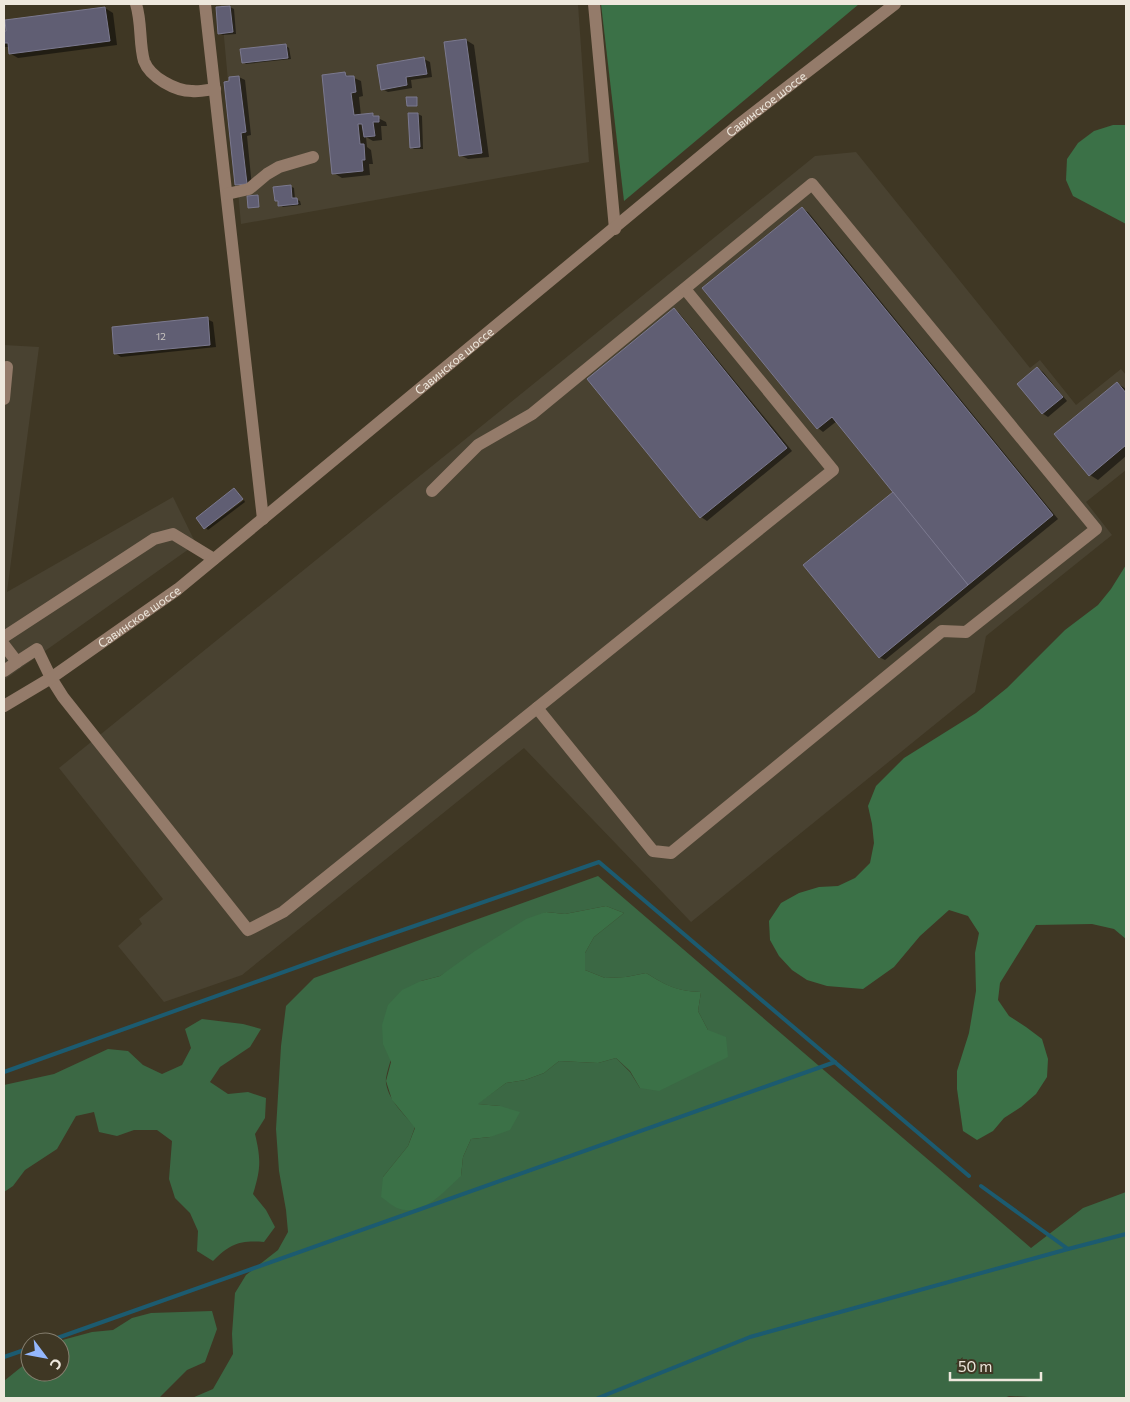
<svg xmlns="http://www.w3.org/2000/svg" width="1130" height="1402" font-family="Commissioner,sans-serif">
	<rect width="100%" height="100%" fill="#3f3724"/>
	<g fill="#494231">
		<path d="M221,4H578L589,162L241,224Z"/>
		<path d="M856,152L1030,368L1040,360L1076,405L1121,369L1126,375V470L1086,502L1112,535L986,636L975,692L691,922L524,748L242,975L164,1002L118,946L142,924L139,919L163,899L59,768L815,156Z"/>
		<path d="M4,345L39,347L7,592L173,497L196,544L4,680Z"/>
	</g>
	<g fill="#3b6844" fill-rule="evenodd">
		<path d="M598,876L1031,1248L1083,1208L1126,1192V1398H1047L1009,1396L1004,1398H192L213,1389L233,1354L232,1334L235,1293L246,1275L278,1250L288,1232L286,1210L279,1171L276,1129L281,1046L286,1006L314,978ZM606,906L624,913L594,937L585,953V970L605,978L626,977L646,973C667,986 676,991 701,992L698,1011L708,1030L640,1088L630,1072L616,1058L598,1063L559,1061L544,1073L525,1080L506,1083L477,1104L500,1106L490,1137L471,1139L463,1157L461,1176L383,1177L408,1146L415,1127C404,1114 389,1101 386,1083C384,1069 415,998 421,981L440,976L546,912L565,914Z"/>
		<path d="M202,1019L243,1024L261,1029L250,1047L220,1067L210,1082L228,1094L248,1092L266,1098L265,1118L255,1134C261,1159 261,1169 253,1194L266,1210L275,1227L264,1242C240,1240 230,1244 213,1261L197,1251L198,1231L190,1213L175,1198L169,1179L172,1141L157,1130H134L117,1136L99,1132L94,1112L76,1116L57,1149L25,1170L13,1186L4,1192V1085L54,1074L108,1049L128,1051L143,1065L162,1074L182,1065L191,1048L185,1029Z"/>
		<path d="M212,1311L217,1329L205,1362L187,1370L159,1398H4V1381L30,1360V1372H60V1342H55L92,1332L113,1330L132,1318L151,1313Z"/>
	</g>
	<g fill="#3b7147">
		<path d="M601,4H859L624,201Z"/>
		<path d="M1113,125H1126V224L1073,196L1066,180L1067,159L1078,143L1094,131Z"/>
		<path d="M1126,565V939L1114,929L1092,924L1036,925L1000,983L998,1000L1009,1016L1026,1027L1042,1039L1048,1059L1047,1077L1036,1094L1021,1107L1004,1118L993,1131L977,1140L963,1131L957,1089V1071L969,1033L976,991L975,953L979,933L968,916L949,910L920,936L894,967L863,989L827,986L807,980L792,970L779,956L770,940L769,921L781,903L799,893L819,887L838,886L855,878L870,863L874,843L872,824L868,806L876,786L904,758L976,713L1007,688L1065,630L1098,605L1111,589Z"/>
		<path d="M606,906L624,913L594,937L585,953V970L605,978L626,977L646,973C667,986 677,991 701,992L698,1011L708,1030L726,1037L728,1057L659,1091L640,1088L630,1071L616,1058L598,1063L559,1061L544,1073L525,1080L506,1083L478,1104L500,1106L520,1112L510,1130L490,1137L471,1139L463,1157L461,1176C444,1191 423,1218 397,1208C392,1206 386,1200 381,1197L383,1177L408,1146L415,1128L392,1100L386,1081L391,1062L383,1044L382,1025L388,1005L402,990L421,981L440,976L475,951L526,919L546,912L565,914Z"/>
	</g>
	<g fill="#0007">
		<path d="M230,7L234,9L236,34L223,35L219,33L217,8Z"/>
		<path d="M105,8L113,13L117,45L18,58L11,54L10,47H4V32Z"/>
		<path d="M466,40L474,45L489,157L468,159L460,155Z"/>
		<path d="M286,46L289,48L291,59L246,64L243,62Z"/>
		<path d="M424,59L430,62L432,77L411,80L412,88L388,92L382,89Z"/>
		<path d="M345,74L361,81L363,96L359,97L361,116L372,115L386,122L387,126H381L382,140L373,141L366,137L367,147L371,150L373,164H369L370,175L342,178L334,173Z"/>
		<path d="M239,77L245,80L251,135L247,136L252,187L242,188L237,185Z"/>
		<path d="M418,114L422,116L423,149H414L411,147Z"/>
		<path d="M290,186L294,188L295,199L300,201L301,205L283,207L276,200Z"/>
		<path d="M802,209L808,212L1058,519L885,660L879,657L895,493L837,421L823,432L818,428L704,288Z"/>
		<path d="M674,310L679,313L792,451L707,521L701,517L589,379Z"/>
		<path d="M207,319L213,322L216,347L121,357L115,353Z"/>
		<path d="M1038,368L1043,372L1067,401L1048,417L1042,413Z"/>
		<path d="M1117,383L1126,389V456L1098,480L1090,475Z"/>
		<path d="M244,500L245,502L208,530L206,528Z"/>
	</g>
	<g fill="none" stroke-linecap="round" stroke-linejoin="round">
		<g stroke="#1c5b70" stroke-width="4">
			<path d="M4,1072L345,950L599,862L969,1176"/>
			<path d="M981,1186L1068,1249L1126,1234"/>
			<path d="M46,1342L835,1062"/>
			<path d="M4,1357L30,1348"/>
			<path d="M598,1398L750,1337L1068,1249"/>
		</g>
	</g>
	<g fill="#605e73" stroke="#7b798f">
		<path d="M230,6L233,32L218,34L216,7Z"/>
		<path d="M105,7L110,41L9,54L8,43H4V31H6L5,20Z"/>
		<path d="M466,39L482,153L459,156L444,42Z"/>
		<path d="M286,44L288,58L242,63L240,49Z"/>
		<path d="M424,57L427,74L406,77L407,85L381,90L377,65Z"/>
		<path d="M345,72L346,76H354L356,92L351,93L354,115L373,113V116H379V122H373L375,136L364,137L362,124H358L360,144H364L365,160H362L363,171L332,174L322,75Z"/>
		<path d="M239,76L246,132L241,133L247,184L235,185L224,82L229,81V77Z"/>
		<path d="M406,97H417V106H407Z"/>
		<path d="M408,113H418L420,147L410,148Z"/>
		<path d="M291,185L292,198H297L298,204L278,206V201H275L273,187Z"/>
		<path d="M258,195L259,207L248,208L247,196Z"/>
		<path d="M802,207L1053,515L968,585L832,417L817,429L702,288Z"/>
		<path d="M674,308L787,448L700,518L587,379Z"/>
		<path d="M208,317L210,345L114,354L112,327Z"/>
		<path d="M1037,367L1063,397L1042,414L1017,384Z"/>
		<path d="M1117,382L1126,393V445L1089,476L1054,434Z"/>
		<path d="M234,488L243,499L204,529L196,518Z"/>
		<path d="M893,492L968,585L879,658L803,565Z"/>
	</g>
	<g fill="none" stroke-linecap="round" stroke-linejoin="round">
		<g stroke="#947b6a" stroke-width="12">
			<path d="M136,4C142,23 139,44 144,61C150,77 175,91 192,91C199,92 207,90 215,89"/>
			<path d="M205,4L263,519"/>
			<path d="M594,4L615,229"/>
			<path d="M227,194L249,189L267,174L279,167L313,157"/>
			<path d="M4,399L7,367"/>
			<path d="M432,491L478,445L532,414L812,184L1096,529L966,632L942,631L671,853L653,851L537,708"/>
			<path d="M4,637L154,539L173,534L214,559"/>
			<path d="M4,645L17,662L37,649L51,678L63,697L248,930L283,912L833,470L685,289"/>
			<path d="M4,671L17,662"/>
			<path id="s1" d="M4,706L51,678L178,589L737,126L895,4"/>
		</g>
	</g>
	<g text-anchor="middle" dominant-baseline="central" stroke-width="4" stroke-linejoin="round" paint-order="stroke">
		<g font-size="10" fill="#cac6c2">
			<text x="161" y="336">12</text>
		</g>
		<g font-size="12" fill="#eee8dd" stroke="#3f3724">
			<text stroke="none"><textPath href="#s1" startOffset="972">Савинское шоссе</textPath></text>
			<text stroke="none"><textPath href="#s1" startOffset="568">Савинское шоссе</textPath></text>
			<text stroke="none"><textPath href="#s1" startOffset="162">Савинское шоссе</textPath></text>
		</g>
	</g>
	<rect width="1130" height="1402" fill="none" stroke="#eee8dd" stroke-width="10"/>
	<g transform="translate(45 1357) rotate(122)"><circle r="24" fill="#3f3724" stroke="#857e6e"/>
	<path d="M0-4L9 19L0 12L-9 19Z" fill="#94b7fd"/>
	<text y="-8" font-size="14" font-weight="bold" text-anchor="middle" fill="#eee8dd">С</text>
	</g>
	<path d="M950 1372v8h91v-8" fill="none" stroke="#eee8dd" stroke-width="2.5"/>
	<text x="958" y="1372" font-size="15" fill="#eee8dd" stroke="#3f3724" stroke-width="4" paint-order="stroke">50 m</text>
</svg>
